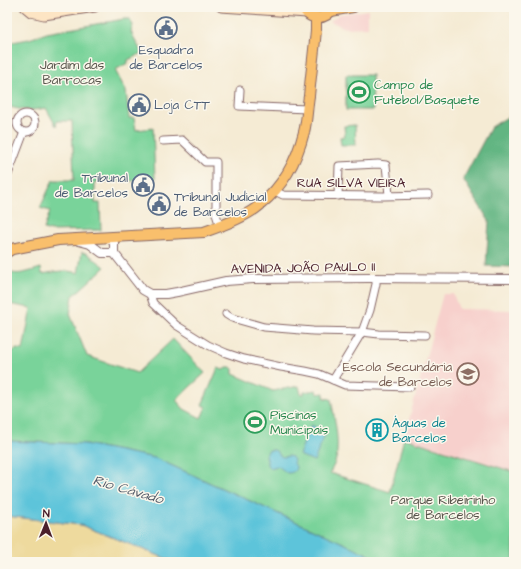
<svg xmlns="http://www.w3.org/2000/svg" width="521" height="569" font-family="'Architects Daughter',sans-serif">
	<rect width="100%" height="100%" fill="#fbf7ec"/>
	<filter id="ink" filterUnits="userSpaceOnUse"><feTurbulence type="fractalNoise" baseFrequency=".025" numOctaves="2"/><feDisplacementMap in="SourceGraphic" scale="8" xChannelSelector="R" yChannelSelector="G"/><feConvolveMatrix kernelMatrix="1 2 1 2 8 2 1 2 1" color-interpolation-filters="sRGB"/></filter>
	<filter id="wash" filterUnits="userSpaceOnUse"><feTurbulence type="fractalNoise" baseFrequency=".012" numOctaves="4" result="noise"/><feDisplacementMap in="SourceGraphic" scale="16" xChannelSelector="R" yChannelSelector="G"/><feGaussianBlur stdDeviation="0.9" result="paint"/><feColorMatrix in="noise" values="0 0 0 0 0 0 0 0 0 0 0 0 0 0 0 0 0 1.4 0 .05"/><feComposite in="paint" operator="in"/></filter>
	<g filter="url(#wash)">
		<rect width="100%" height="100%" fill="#f5ebd4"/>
		<g fill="#f7d0cc">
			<path d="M368,10V27L345,28L330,21L340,14Z"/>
			<path d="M443,294H453L459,309L514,310V473L404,438Z"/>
		</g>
		<g fill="#79d39a" stroke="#627962">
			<path d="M124,19H129L133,25L131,32L142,53L128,60V63L115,70L126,91L129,118H134L136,130L153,128L155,180L95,182V203H100L101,230L51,231L44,229L50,211L40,208L53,180H74L72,121H57L56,126L46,108C30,111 23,111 7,106V43L29,39L47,33Z"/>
			<path d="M346,75H372L373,110H346Z"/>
			<path d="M355,125L356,145H341L340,137L345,136L344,126Z"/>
			<path d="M82,252L88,254L105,267L73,296L70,314L87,356L137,373L173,339L205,373L176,400L184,409L201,418L206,407L202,405L218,368L223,370L227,367H231L233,369V374L273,391L299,386L301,394H304V392L316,390L317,394L324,393V398L331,399C334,417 340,440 336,459C335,464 332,468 330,473L390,492L404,438L514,472V562H385L155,458L85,444L7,441V354L17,349L23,350L31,308L8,304L9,302L7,301V271C17,277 30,271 41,268L42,274C55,272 65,269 78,273Z"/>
		</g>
		<path fill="#62b582" stroke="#566a56" d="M514,113V267L486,266L489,221L463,179L491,127Z"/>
		<path fill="#eeda9e" stroke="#9c7c64" d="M7,516L81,525L175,562H7Z"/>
		<g fill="#5dc4da" stroke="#547282">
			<path d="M311,425L326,432L314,461L299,455Z"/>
			<path d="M7,441L85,444L155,458L385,562H175L81,525L7,516Z"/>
			<path d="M270,450C280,449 277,456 283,457C285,457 287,456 289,456L290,457L291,456L294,460L293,463L296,466C296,472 292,473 287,473L278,466L270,468L267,465V460L266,455L268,451Z"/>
		</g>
	</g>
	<g filter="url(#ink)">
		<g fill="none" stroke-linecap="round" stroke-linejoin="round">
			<g stroke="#866666" stroke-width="9">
				<g id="minor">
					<path d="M240,90L239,106L307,109"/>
					<circle cx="26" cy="123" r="9"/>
					<path d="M163,141L182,140L205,162H216V214L220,227"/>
					<path d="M7,177L24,132"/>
					<path d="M275,191L283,195L383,196L428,195"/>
					<path d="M338,196L339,166L378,164L386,165L389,195"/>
					<path d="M150,294L153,303L176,325L208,345L226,353L244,359L281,367L305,371L319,374L345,385L410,387"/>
					<path d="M226,314L227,315L232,318L264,327L313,331L362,332L379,334L425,335"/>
					<path d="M333,380L362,332L370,310L376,284V278"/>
				</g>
			</g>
			<g stroke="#866666" stroke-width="10">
				<g id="tertiary">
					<path d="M104,238L106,237L114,242V253"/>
					<path d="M79,241L90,244L102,253H114"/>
					<path d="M114,253L143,290L150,294H166L177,292L226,281L253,279L368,278L514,279"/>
				</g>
			</g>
			<g stroke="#866666" stroke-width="11">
				<g id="secondary">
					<path d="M25,7L31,12L44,15L95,7"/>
					<path d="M221,7L307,13"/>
				</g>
			</g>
			<g stroke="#866666" stroke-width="12">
				<g id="primary">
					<path d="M303,7C310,22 326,20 334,7"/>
					<path d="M331,11L353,7"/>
					<path d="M7,252L12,249L58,240L204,232C222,226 247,217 261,204C283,186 297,160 304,132C307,121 307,108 309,96C311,74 314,52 316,30V17"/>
				</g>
			</g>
			<use href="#minor" stroke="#fff" stroke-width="7"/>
			<use href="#tertiary" stroke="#fff" stroke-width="8"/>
			<use href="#secondary" stroke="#fde5c4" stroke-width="9"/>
			<use href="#primary" stroke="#f9bf6c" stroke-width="10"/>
		</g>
	</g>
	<defs>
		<g id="civic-ring" transform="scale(1.15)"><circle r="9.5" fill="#fbf7ec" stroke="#5c6f8a" stroke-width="1.5"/><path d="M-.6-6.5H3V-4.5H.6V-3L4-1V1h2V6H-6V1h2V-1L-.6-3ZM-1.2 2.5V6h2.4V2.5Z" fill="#5c6f8a"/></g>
		<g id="stadium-ring" transform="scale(1.15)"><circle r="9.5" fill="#fbf7ec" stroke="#2e9e5b" stroke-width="1.5"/><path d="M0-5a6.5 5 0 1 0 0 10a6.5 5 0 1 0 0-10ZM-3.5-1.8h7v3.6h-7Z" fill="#2e9e5b"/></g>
		<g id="school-ring" transform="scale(1.15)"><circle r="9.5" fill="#fbf7ec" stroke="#8d6e63" stroke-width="1.5"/><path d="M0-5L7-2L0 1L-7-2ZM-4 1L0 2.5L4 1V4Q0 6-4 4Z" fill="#8d6e63"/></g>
		<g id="building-ring" transform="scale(1.15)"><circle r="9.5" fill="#fbf7ec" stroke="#0f9aa8" stroke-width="1.5"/><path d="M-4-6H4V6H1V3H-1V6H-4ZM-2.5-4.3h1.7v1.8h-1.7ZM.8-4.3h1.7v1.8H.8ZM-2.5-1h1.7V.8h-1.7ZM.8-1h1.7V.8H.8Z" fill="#0f9aa8"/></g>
	</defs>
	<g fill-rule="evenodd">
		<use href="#civic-ring" x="166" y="28"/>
		<use href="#stadium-ring" x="359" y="92"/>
		<use href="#civic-ring" x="139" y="105"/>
		<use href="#civic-ring" x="143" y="185"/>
		<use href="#civic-ring" x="159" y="204"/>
		<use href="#school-ring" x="468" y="374"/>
		<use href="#stadium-ring" x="255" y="422"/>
		<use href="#building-ring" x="377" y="430"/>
	</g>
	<g text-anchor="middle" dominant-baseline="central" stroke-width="3" stroke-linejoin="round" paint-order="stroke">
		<g font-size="13" fill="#4e5e75" stroke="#fbf7ec" text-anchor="start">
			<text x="166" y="50" text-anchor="middle">Esquadra<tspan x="166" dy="15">de Barcelos</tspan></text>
			<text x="154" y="105">Loja CTT</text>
			<text x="128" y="178" text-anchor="end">Tribunal<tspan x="128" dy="15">de Barcelos</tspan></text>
			<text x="174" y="197">Tribunal Judicial<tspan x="174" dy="15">de Barcelos</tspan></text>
		</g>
		<g font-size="13" fill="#58554c" stroke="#fbf7ec">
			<text x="72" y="65">Jardim das<tspan x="72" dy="15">Barrocas</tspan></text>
			<text x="443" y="500">Parque Ribeirinho<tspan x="443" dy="15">de Barcelos</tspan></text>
		</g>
		<g font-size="13" fill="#27864d" stroke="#fbf7ec" text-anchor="start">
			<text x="374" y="85">Campo de<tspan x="374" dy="15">Futebol/Basquete</tspan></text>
			<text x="270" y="415">Piscinas<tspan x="270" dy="15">Municipais</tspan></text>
		</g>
		<g font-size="13" fill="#4a1f2b" stroke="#fbf7ec">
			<text x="351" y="183">RUA SILVA VIEIRA</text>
			<text transform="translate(303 268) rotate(-1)">AVENIDA JOÃO PAULO II</text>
		</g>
		<g font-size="13" fill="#785e54" stroke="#fbf7ec" text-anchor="end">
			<text x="452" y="367">Escola Secundária<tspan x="452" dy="15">de Barcelos</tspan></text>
		</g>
		<g font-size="13" fill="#0d838f" stroke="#fbf7ec" text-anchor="start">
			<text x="392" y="423">Águas de<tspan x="392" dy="15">Barcelos</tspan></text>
		</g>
		<g font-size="14" font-style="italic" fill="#515968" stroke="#fbf7ec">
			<text transform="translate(128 490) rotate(16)">Rio Cávado</text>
		</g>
	</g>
	<rect width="521" height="569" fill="none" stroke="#fbf7ec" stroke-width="24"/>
	<g transform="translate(46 523) rotate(1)" stroke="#fbf7ec" stroke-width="3" paint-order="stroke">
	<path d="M0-3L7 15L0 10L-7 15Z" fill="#4a1f2b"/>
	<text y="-6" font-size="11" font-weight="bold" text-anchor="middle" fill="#4a1f2b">N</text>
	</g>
</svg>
